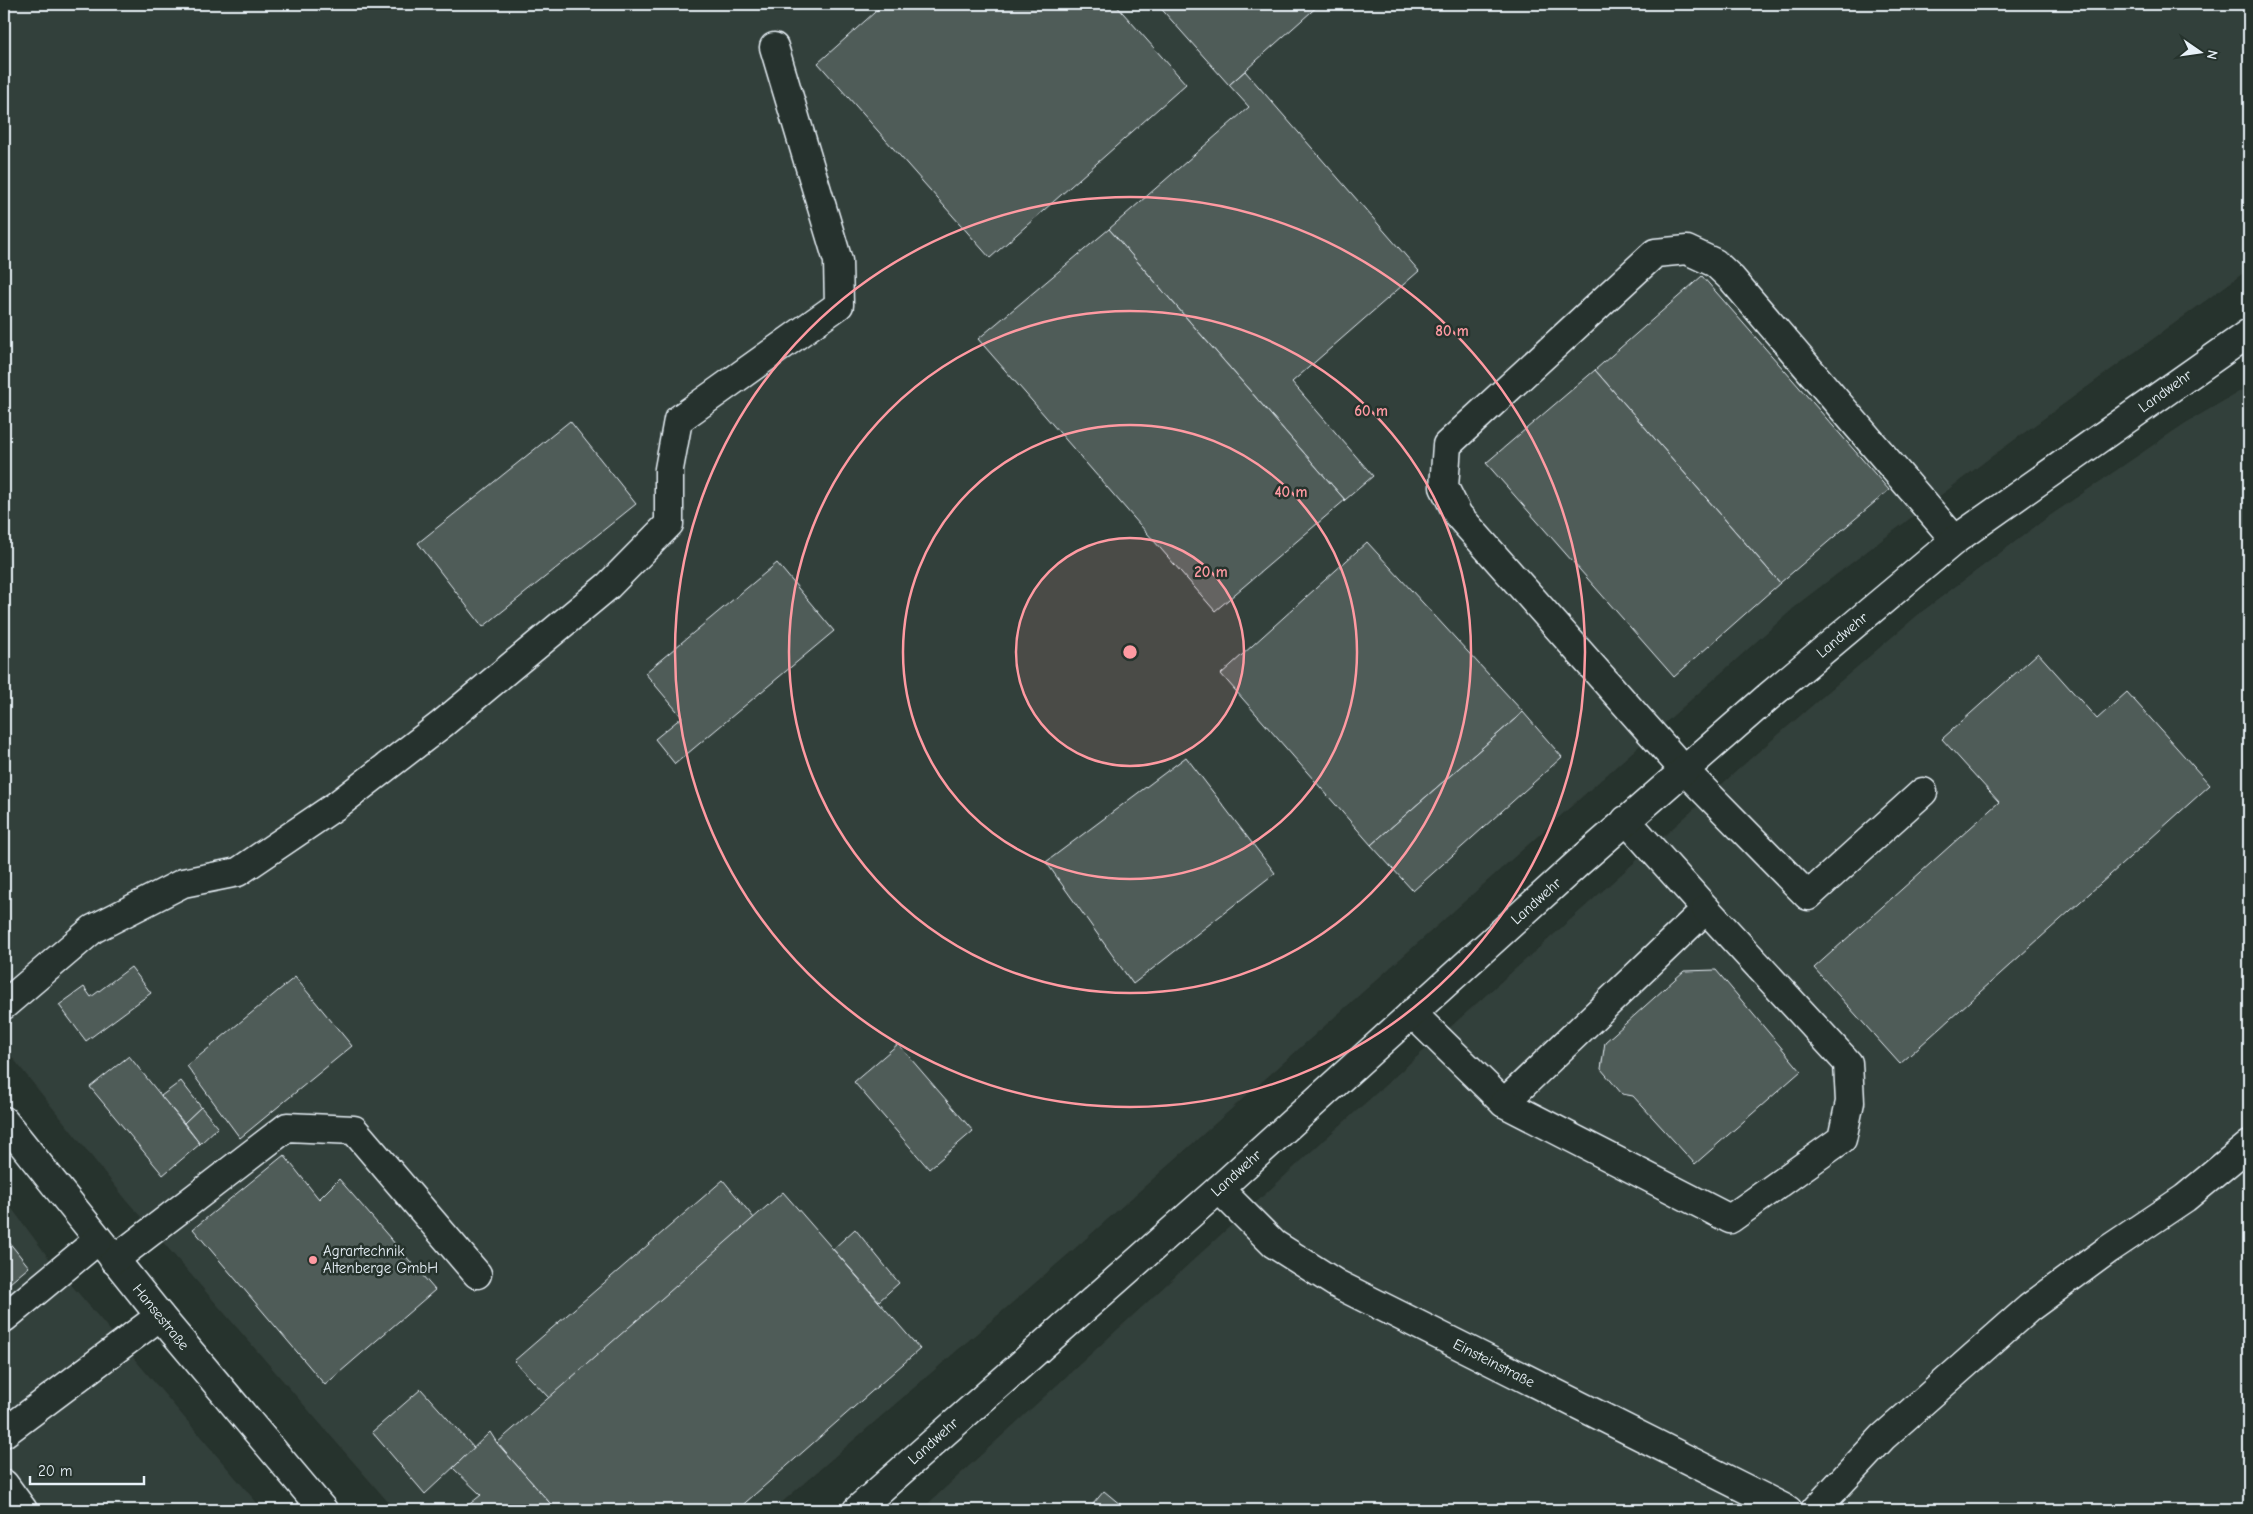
<svg xmlns="http://www.w3.org/2000/svg" width="2253" height="1514" font-family="'Comic Neue',sans-serif">
	<rect width="100%" height="100%" fill="#26332d"/>
	<filter id="ink" filterUnits="userSpaceOnUse"><feTurbulence type="fractalNoise" baseFrequency=".02" numOctaves="2"/><feDisplacementMap in="SourceGraphic" scale="10" xChannelSelector="R" yChannelSelector="G"/><feConvolveMatrix kernelMatrix="1 2 1 2 8 2 1 2 1" color-interpolation-filters="sRGB"/></filter>
	<g filter="url(#ink)">
		<g fill="#333f3a">
			<path d="M4,4H2249V269L1991,457L1803,600L1072,1251L773,1510H395L128,1202L4,1047Z"/>
			<path d="M2249,386V1510H921L1325,1139L1750,759L1920,613L2048,517L2184,424Z"/>
			<path d="M4,1198L51,1261L263,1510H4Z"/>
		</g>
		<g fill="#505c59" stroke="#e8f1f8">
			<path d="M884,4H1115L1186,84L990,258L818,63Z"/>
			<path d="M1157,4H1320L1229,85Z"/>
			<path d="M1245,71L1419,271L1292,382L1373,476L1345,500L1109,229L1249,107L1229,85Z"/>
			<path d="M1109,229L1345,500L1215,611L978,339Z"/>
			<path d="M1702,276L1889,490L1780,583L1595,370Z"/>
			<path d="M1595,370L1780,583L1674,677L1486,463Z"/>
			<path d="M570,421L636,504L483,627L418,543Z"/>
			<path d="M1367,542L1523,712L1371,845L1221,674Z"/>
			<path d="M777,563L834,631L675,764L655,739L682,717L645,673Z"/>
			<path d="M2038,653L2097,719L2127,692L2210,785L1900,1064L1814,968L1999,802L1942,739Z"/>
			<path d="M1523,712L1562,757L1413,891L1371,845Z"/>
			<path d="M1186,757L1275,873L1133,984L1046,862Z"/>
			<path d="M131,967L151,993L86,1041L59,1005L84,987L91,997Z"/>
			<path d="M1716,970L1801,1071L1695,1164L1633,1096L1622,1094L1601,1069L1605,1042L1684,971Z"/>
			<path d="M295,977L352,1046L240,1138L187,1066Z"/>
			<path d="M898,1044L973,1131L929,1169L854,1082Z"/>
			<path d="M129,1056L200,1144L163,1175L90,1087Z"/>
			<path d="M181,1081L201,1107L184,1123L161,1096Z"/>
			<path d="M201,1107L218,1127L200,1144L184,1123Z"/>
			<path d="M284,1155L319,1199L339,1179L435,1290L325,1385L193,1229Z"/>
			<path d="M723,1180L754,1218L549,1398L514,1361Z"/>
			<path d="M783,1192L920,1349L737,1510H556L497,1443Z"/>
			<path d="M855,1229L899,1283L879,1301L833,1249Z"/>
			<path d="M4,1236L29,1267L4,1288Z"/>
			<path d="M421,1389L474,1448L425,1494L372,1432Z"/>
			<path d="M490,1432L497,1443L556,1510H470L466,1507L481,1495L453,1468Z"/>
			<path d="M1104,1491L1127,1510H1088Z"/>
		</g>
		<g fill="none" stroke-linecap="round" stroke-linejoin="round">
			<g stroke="#e8f1f8" stroke-width="31">
				<g id="minor">
					<path d="M1923,792L1808,896L1684,770L1458,515L1444,487L1447,445L1655,253L1687,250L1715,263L1732,279L1955,540"/>
					<path d="M4,1005L93,929L183,883L238,872L337,805L442,724L608,586L669,524V469L678,420L839,305L838,261L774,47"/>
					<path d="M1412,1013L1504,1103L1706,909L1626,820"/>
					<path d="M1504,1103L1730,1219L1842,1139L1850,1102L1848,1063L1706,909"/>
					<path d="M4,1121L160,1316L323,1510"/>
					<path d="M1219,1189L1274,1244L1337,1284L1788,1510"/>
					<path d="M114,1260L287,1127L354,1130L477,1274"/>
					<path d="M4,1318L98,1240"/>
					<path d="M4,1433L160,1316"/>
					<path d="M4,1484L23,1510"/>
					<path d="M1815,1510L1883,1437L2029,1308L2109,1249L2185,1198L2249,1145"/>
				</g>
			</g>
			<g stroke="#e8f1f8" stroke-width="31">
				<path id="major" d="M857,1510L1219,1189L1577,864L1768,697L1955,540L2249,333"/>
			</g>
			<use href="#minor" stroke="#26332d" stroke-width="28"/>
			<use href="#major" stroke="#26332d" stroke-width="28"/>
		</g>
	</g>
	<circle cx="1130" cy="652" r="114" fill="#ff9aa2" fill-opacity=".12"/>
	<g fill="none" stroke="#ff9aa2" stroke-width="2.5">
		<circle cx="1130" cy="652" r="114"/>
		<circle cx="1130" cy="652" r="227"/>
		<circle cx="1130" cy="652" r="341"/>
		<circle cx="1130" cy="652" r="455"/>
	</g>
	<circle fill="#ff9aa2" stroke="#26332d" stroke-width="2" cx="313" cy="1260" r="5"/>
	<g text-anchor="middle" dominant-baseline="central" stroke-width="5" stroke-linejoin="round" paint-order="stroke">
		<g font-size="15" fill="#e8f1f8" stroke="#26332d">
			<text transform="translate(2165 391) rotate(-36)">Landwehr</text>
			<text transform="translate(1842 635) rotate(-40)">Landwehr</text>
			<text transform="translate(1536 901) rotate(-42)">Landwehr</text>
			<text transform="translate(1236 1173) rotate(-42)">Landwehr</text>
			<text transform="translate(161 1317) rotate(51)">Hansestraße</text>
			<text transform="translate(1494 1363) rotate(27)">Einsteinstraße</text>
			<text transform="translate(933 1441) rotate(-42)">Landwehr</text>
		</g>
		<g font-size="15" fill="#e8f1f8" stroke="#26332d" text-anchor="start">
			<text x="323" y="1251">Agrartechnik<tspan x="323" dy="17">Altenberge GmbH</tspan></text>
		</g>
	</g>
	<circle cx="1130" cy="652" r="8" fill="#ff9aa2" stroke="#26332d" stroke-width="2.5"/>
	<g font-size="15" text-anchor="middle" font-weight="bold" fill="#ff9aa2" stroke="#26332d" stroke-width="5" stroke-linejoin="round" paint-order="stroke">
		<text x="1452" y="336">80 m</text>
		<text x="1371" y="416">60 m</text>
		<text x="1291" y="497">40 m</text>
		<text x="1211" y="577">20 m</text>
	</g>
	<rect width="2253" height="1514" fill="none" stroke="#26332d" stroke-width="20"/>
	<rect x="10" y="10" width="2233" height="1494" fill="none" stroke="#e8f1f8" stroke-width="2" filter="url(#ink)"/>
	<g transform="translate(2200 52) rotate(103)" stroke="#26332d" stroke-width="4" paint-order="stroke">
	<path d="M0-4L9 19L0 12L-9 19Z" fill="#e8f1f8"/>
	<text y="-8" font-size="14" font-weight="bold" text-anchor="middle" fill="#e8f1f8">N</text>
	</g>
	<path d="M30 1476v8h114v-8" fill="none" stroke="#e8f1f8" stroke-width="2.5"/>
	<text x="38" y="1476" font-size="15" fill="#e8f1f8" stroke="#26332d" stroke-width="4" paint-order="stroke">20 m</text>
</svg>
